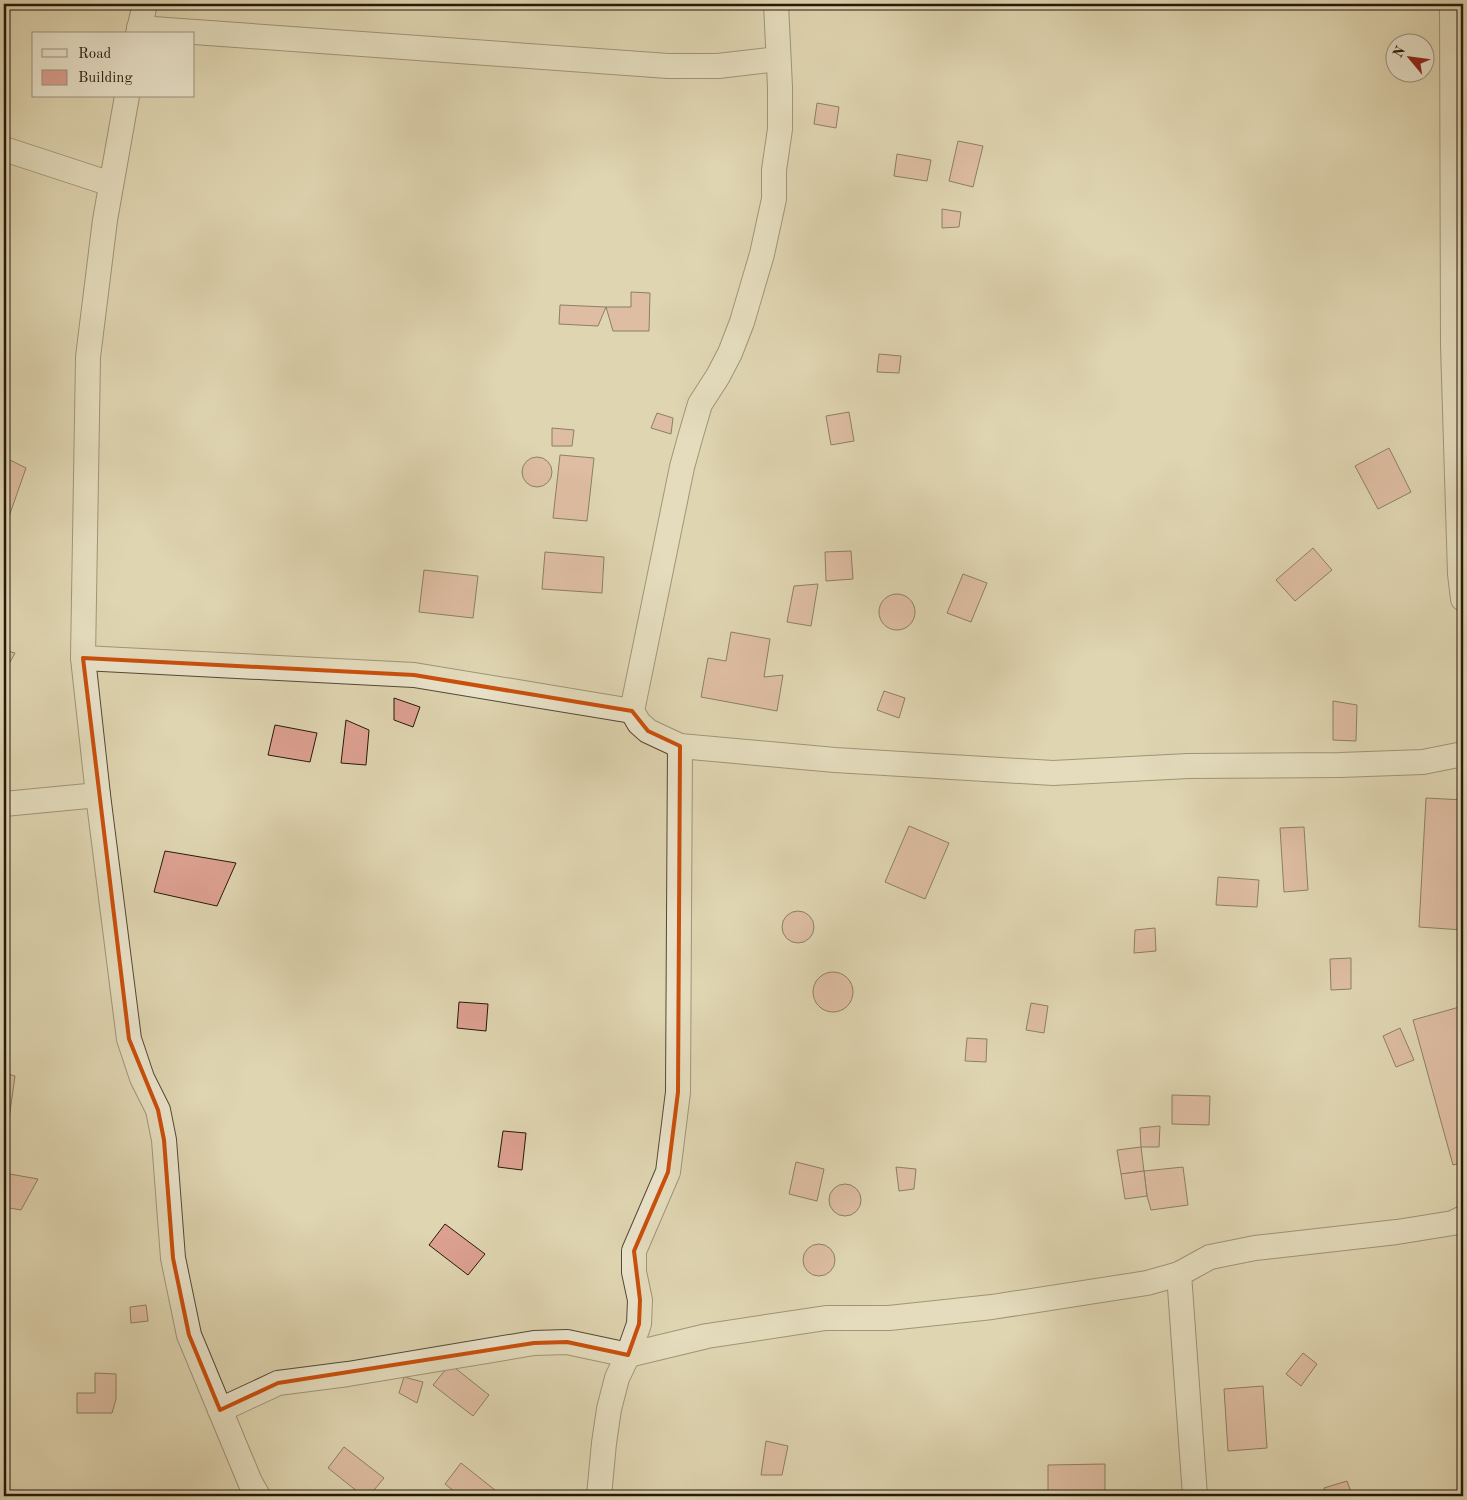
<svg xmlns="http://www.w3.org/2000/svg" width="1467" height="1500" font-family="'Old Standard TT',serif">
	<rect width="100%" height="100%" fill="#dfd5b1"/>
	<filter id="stains"><feTurbulence type="fractalNoise" baseFrequency=".004" numOctaves="4"/><feColorMatrix values="0 0 0 0 .2 0 0 0 0 .09 0 0 0 0 .02 0 0 0 .5 -.17"/></filter>
	<radialGradient id="worn" r=".72"><stop offset=".6" stop-color="#630" stop-opacity="0"/><stop offset="1" stop-color="#630" stop-opacity=".3"/></radialGradient>
	<g fill="#dda191" stroke="#25190b">
		<path d="M817,103L839,107L836,128L814,124Z"/>
		<path d="M958,141L983,146L973,187L949,181Z"/>
		<path d="M897,154L931,160L927,181L894,176Z"/>
		<path d="M942,209L961,212L959,227L942,228Z"/>
		<path d="M631,292L650,293L649,331H613L606,307H631Z"/>
		<path d="M560,305L606,307L598,326L559,324Z"/>
		<path d="M879,354L901,356L899,373L877,372Z"/>
		<path d="M849,412L854,441L831,445L826,416Z"/>
		<path d="M657,413L673,418L671,434L651,428Z"/>
		<path d="M552,428L574,430L572,446H552Z"/>
		<path d="M1389,448L1411,492L1378,509L1355,466Z"/>
		<path d="M560,455L594,458L587,521L553,518Z"/>
		<circle cx="537" cy="472" r="15"/>
		<path d="M4,457L26,468L6,525H4Z"/>
		<path d="M1313,548L1332,570L1295,601L1276,580Z"/>
		<path d="M851,551L853,579L826,581L825,552Z"/>
		<path d="M545,552L604,557L602,593L542,589Z"/>
		<path d="M424,570L478,576L473,618L419,612Z"/>
		<path d="M963,574L987,583L971,622L947,613Z"/>
		<path d="M818,584L811,626L787,622L794,586Z"/>
		<circle cx="897" cy="612" r="18"/>
		<path d="M731,632L770,639L764,677L783,675L777,711L701,697L708,658L726,661Z"/>
		<path d="M4,650L15,653L4,673Z"/>
		<path d="M884,691L905,698L899,718L877,710Z"/>
		<path d="M394,698L420,707L413,727L394,720Z"/>
		<path d="M1333,701L1357,705L1356,741L1333,740Z"/>
		<path d="M346,720L369,730L366,765L341,763Z"/>
		<path d="M275,725L317,733L310,762L268,755Z"/>
		<path d="M1426,798L1463,800V930L1419,927Z"/>
		<path d="M909,826L949,843L925,899L885,882Z"/>
		<path d="M1304,827L1308,890L1284,892L1280,828Z"/>
		<path d="M165,851L236,863L217,906L154,892Z"/>
		<path d="M1218,877L1259,880L1257,907L1216,905Z"/>
		<circle cx="798" cy="927" r="16"/>
		<path d="M1155,928L1156,951L1134,953L1135,930Z"/>
		<path d="M1351,958V989L1331,990L1330,959Z"/>
		<circle cx="833" cy="992" r="20"/>
		<path d="M459,1002L488,1004L486,1031L457,1028Z"/>
		<path d="M1031,1003L1048,1006L1044,1033L1026,1030Z"/>
		<path d="M1463,1006V1162L1453,1165L1413,1020Z"/>
		<path d="M1400,1028L1414,1060L1396,1067L1383,1036Z"/>
		<path d="M967,1038L987,1039L986,1062L965,1061Z"/>
		<path d="M4,1073L15,1076L8,1126L4,1124Z"/>
		<path d="M1172,1095L1210,1096L1209,1125L1172,1124Z"/>
		<path d="M1160,1126L1159,1147H1141L1140,1128Z"/>
		<path d="M503,1131L526,1133L522,1170L498,1167Z"/>
		<path d="M1141,1147L1144,1171L1121,1174L1117,1150Z"/>
		<path d="M796,1162L824,1169L817,1201L789,1194Z"/>
		<path d="M896,1167L916,1169L914,1189L899,1191Z"/>
		<path d="M1183,1167L1188,1205L1151,1210L1147,1196L1144,1171Z"/>
		<path d="M1144,1171L1147,1196L1125,1199L1121,1174Z"/>
		<path d="M4,1173L38,1179L21,1210L4,1207Z"/>
		<circle cx="845" cy="1200" r="16"/>
		<path d="M445,1224L485,1254L468,1275L429,1245Z"/>
		<circle cx="819" cy="1260" r="16"/>
		<path d="M146,1305L148,1321L131,1323L130,1307Z"/>
		<path d="M1303,1353L1317,1364L1301,1386L1286,1374Z"/>
		<path d="M450,1364L489,1395L473,1416L433,1385Z"/>
		<path d="M95,1373L116,1374V1399L112,1413H77V1393H95Z"/>
		<path d="M404,1377L423,1382L417,1403L399,1393Z"/>
		<path d="M1263,1386L1267,1448L1228,1451L1224,1389Z"/>
		<path d="M766,1441L788,1446L782,1475H761Z"/>
		<path d="M344,1447L384,1478L369,1496H363L328,1468Z"/>
		<path d="M461,1463L500,1494L498,1496H460L445,1484Z"/>
		<path d="M1105,1464V1496H1048V1465Z"/>
		<path d="M1347,1481L1351,1492L1337,1496H1326L1324,1488Z"/>
	</g>
	<g fill="none" stroke-linecap="round" stroke-linejoin="round">
		<g stroke="#544834" stroke-width="26">
			<g id="street">
				<path d="M776,4L780,87V129L774,170V199L762,254L742,322L730,353L718,376L700,404L690,438L682,467L632,711L639,723L648,731L680,746L835,760L1053,773L1188,766L1340,765L1423,762L1463,754"/>
				<path d="M1452,4L1453,345L1460,574L1463,599"/>
				<path d="M139,28L668,66H718L778,59"/>
				<path d="M138,34L145,4"/>
				<path d="M4,149L111,184"/>
				<path d="M83,658L414,675L632,711"/>
				<path d="M98,795L83,658L88,357L105,220L127,96"/>
				<path d="M4,804L98,795L129,1039L142,1078L158,1110L164,1140L173,1258L189,1335L250,1482L258,1496"/>
				<path d="M1179,1274L1195,1496"/>
				<path d="M220,1410L278,1383L348,1374L534,1343L567,1342L628,1355L707,1336L826,1318H889L992,1307L1147,1283L1179,1274L1210,1257L1255,1248L1397,1232L1453,1223L1463,1218"/>
				<path d="M599,1496L604,1443L609,1409L617,1378L628,1355L639,1324L640,1300L634,1272V1251L668,1172L678,1092L680,746"/>
			</g>
		</g>
		<use href="#street" stroke="#eae4cc" stroke-width="24"/>
	</g>
	<path d="M0 0H1467V1500H0ZM83,658L414,675L632,711L648,731L680,746L678,1092L668,1172L634,1251L640,1300L639,1324L628,1355L567,1342L534,1343L278,1383L220,1410L189,1335L173,1258L164,1140L158,1110L129,1039Z" fill="#dfd5b1" fill-opacity=".55" fill-rule="evenodd"/>
	<path fill="none" stroke="#cb4f0c" stroke-width="4" stroke-linejoin="round" d="M83,658L414,675L632,711L648,731L680,746L678,1092L668,1172L634,1251L640,1300L639,1324L628,1355L567,1342L534,1343L278,1383L220,1410L189,1335L173,1258L164,1140L158,1110L129,1039Z"/>
	<rect width="1467" height="1500" fill="none" stroke="#dfd5b1" stroke-width="20"/>
	<rect x="5" y="5" width="1457" height="1490" fill="none" stroke="#25190b" stroke-width="2.5"/>
	<rect x="10" y="10" width="1447" height="1480" fill="none" stroke="#25190b"/>
	<rect x="32" y="32" width="162" height="65" fill="#eae4cc" stroke="#9b937f"/>
	<rect x="42" y="49" width="25" height="8" fill="#eae4cc" stroke="#9b937f"/>
	<text x="78" y="58" font-size="15" fill="#25190b">Road</text>
	<rect x="42" y="70" width="25" height="15" fill="#dda191" stroke="#9b937f"/>
	<text x="78" y="82" font-size="15" fill="#25190b">Building</text>
	<g transform="translate(1410 58) rotate(299)"><circle r="24" fill="#eae4cc" stroke="#9b937f"/>
	<path d="M0-4L9 19L0 12L-9 19Z" fill="#8f2418"/>
	<text y="-8" font-size="14" font-weight="bold" text-anchor="middle" fill="#25190b">N</text>
	</g>
	<rect width="100%" height="100%" filter="url(#stains)"/>
	<rect width="100%" height="100%" fill="url(#worn)"/>
</svg>
